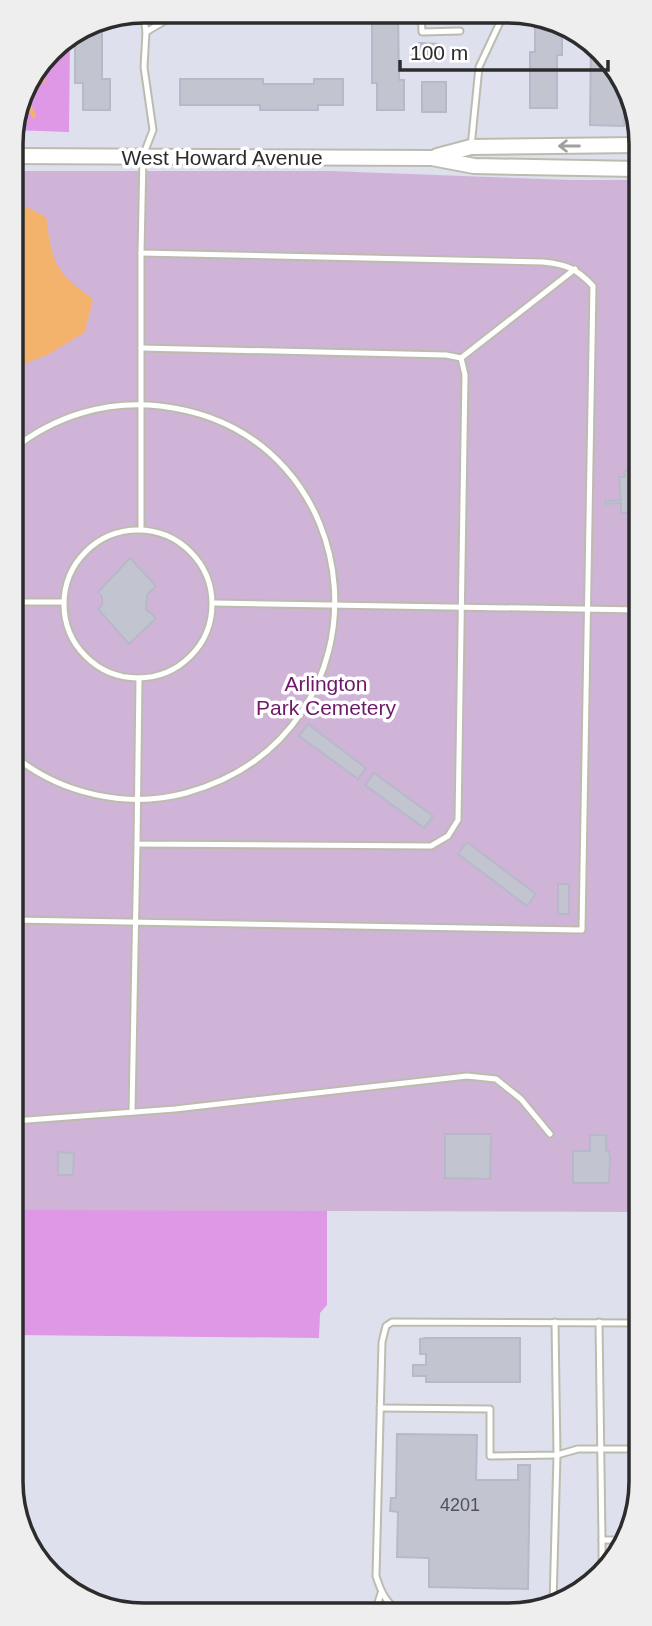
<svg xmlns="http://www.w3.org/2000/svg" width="652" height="1626" font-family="Arial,sans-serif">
	<rect width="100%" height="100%" fill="#dee0ee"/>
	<g fill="#df98e6">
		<path d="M70,39L69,132L12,130L24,85L56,44Z"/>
		<path d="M14,1210H327V1305L320,1313L319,1338L14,1335Z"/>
	</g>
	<path fill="#d0b4d8" d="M11,171H330L571,180H637L640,1212L14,1210Z"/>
	<path fill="#f3b36d" d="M27,207L46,217C53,264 54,271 93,299L85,332L49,354L12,369L11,354L19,315L11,253L14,211Z"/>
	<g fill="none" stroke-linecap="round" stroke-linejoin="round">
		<path stroke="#f3b36d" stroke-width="4.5" d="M34,116L23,93L43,80L46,57"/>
	</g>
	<g fill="#c2c4d0" stroke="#b7b9ca" stroke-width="2">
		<path d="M372,12H398L399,80H404V110H377V83H372Z"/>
		<path d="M535,14L562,28V55H557V108H530V52H535Z"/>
		<path d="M102,26V79H110V110H83V83H75V37Z"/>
		<path d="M419,43L439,44V59H419Z"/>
		<path d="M591,43L602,49L625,89L624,126L590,125Z"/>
		<path d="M180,79H263V84H314V79H343V105H318V110H260V105H180Z"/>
		<rect x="422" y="82" width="24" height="30"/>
		<path d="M631,470L632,477H638V512L621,513V503L605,504V501L621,500L619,477H625L624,471Z"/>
		<path d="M130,558L156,586L147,595L146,609L156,618L129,644L98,609L102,605V597L98,592Z"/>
		<path d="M308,724L366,768L358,779L299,736Z"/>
		<path d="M374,773L433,816L424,828L365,785Z"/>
		<path d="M467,842L536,894L527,906L458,854Z"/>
		<rect x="558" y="884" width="11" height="30"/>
		<path d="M445,1134H491L490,1179L445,1178Z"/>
		<path d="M590,1135H606V1151H609L610,1159L609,1183H573V1151H590Z"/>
		<path d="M58,1152L74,1153L73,1175H58Z"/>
		<path d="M426,1338H520V1382H426V1376H413V1365H426V1354H420V1339Z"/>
		<path d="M397,1434L477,1435L476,1480H518V1465H530L528,1589L429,1587V1558L397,1557L398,1512L390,1511L391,1498H396Z"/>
	</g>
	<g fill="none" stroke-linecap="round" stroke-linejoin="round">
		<g stroke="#bcbcae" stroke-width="9">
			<g id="service">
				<path d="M421,12L422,32L460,31"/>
				<path d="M146,32L168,19L176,11"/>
				<path d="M471,147L479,67L501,20V13"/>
				<path d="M461,358L575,269"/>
				<path d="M12,450C54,416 106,400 160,406C377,431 399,734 186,793C127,809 60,794 13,755"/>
				<path d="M141,529V253"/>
				<circle cx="138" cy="604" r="74"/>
				<path d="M12,602H63"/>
				<path d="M213,603L639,610"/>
				<path d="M139,678L137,844L431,846L448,836L458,820L465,375L461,358L446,355L141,348"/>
				<path d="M13,920L582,930L593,286C577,269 566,264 543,262L141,253L143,156L153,130L144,67L146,32L143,11"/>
				<path d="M132,1112L137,844"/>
				<path d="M14,1121L175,1109L467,1076L496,1079L521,1099L550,1134"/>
				<path d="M599,1322L602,1540"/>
				<path d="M380,1408L490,1409V1456L557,1455L555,1322"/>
				<path d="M602,1574V1540H621"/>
				<path d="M553,1604L557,1455L578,1449H641"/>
				<path d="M375,1612L381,1593"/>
				<path d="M400,1612C386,1603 381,1592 376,1576L382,1342L386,1326L392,1322L641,1323"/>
			</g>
		</g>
		<g stroke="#bcbcae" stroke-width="18">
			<g id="tertiary">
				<path d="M11,156L432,158L474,166L637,169"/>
				<path d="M437,156L471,147L637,145"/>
			</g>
		</g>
		<use href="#service" stroke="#fff" stroke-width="5"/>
		<use href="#tertiary" stroke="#fff" stroke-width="14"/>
	</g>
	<defs><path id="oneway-shaft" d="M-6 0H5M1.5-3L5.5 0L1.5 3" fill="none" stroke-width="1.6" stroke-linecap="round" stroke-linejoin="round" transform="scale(1.75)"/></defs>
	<use stroke="#a0a0a0" href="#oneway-shaft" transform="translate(569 146) rotate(180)"/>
	<g text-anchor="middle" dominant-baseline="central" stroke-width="7" stroke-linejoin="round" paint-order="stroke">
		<g font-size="18" fill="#525255">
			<text x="460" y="1505">4201</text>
		</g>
		<g font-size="21" fill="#2c2c2c" stroke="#fff">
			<text x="222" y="157">West Howard Avenue</text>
		</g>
		<g font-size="21" fill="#6d1869" stroke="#fff">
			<text x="326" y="683">Arlington<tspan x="326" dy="24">Park Cemetery</tspan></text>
		</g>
	</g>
	<path d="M0 0H652V1626H0ZM144 23H508A121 121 0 0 1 629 144V1482A121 121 0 0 1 508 1603H144A121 121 0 0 1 23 1482V144A121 121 0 0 1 144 23Z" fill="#eee" fill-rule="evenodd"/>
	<path fill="none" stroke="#2c2c2c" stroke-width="3.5" d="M144 23H508A121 121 0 0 1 629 144V1482A121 121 0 0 1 508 1603H144A121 121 0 0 1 23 1482V144A121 121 0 0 1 144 23Z"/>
	<path d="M400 60v10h208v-10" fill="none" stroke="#2c2c2c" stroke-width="3.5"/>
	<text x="410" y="60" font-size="21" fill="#2c2c2c" stroke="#ffffff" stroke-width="5" paint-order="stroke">100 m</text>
</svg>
